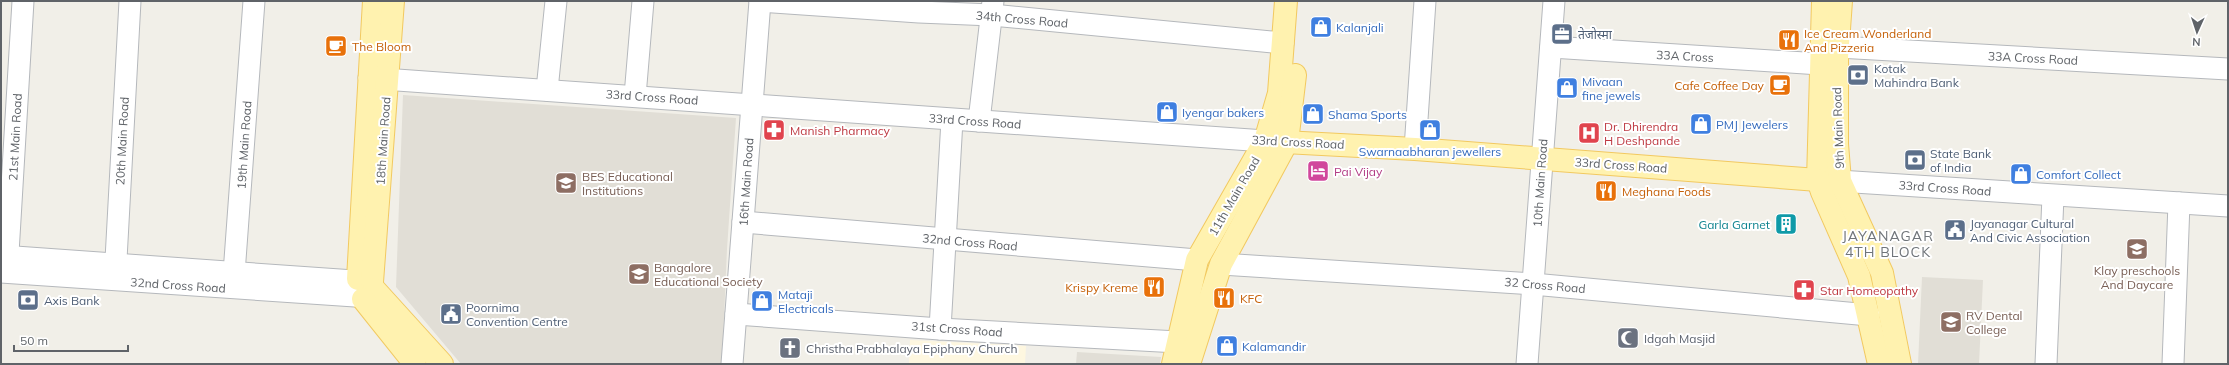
<svg xmlns="http://www.w3.org/2000/svg" width="2229" height="365" font-family="Mulish,'Noto Sans Devanagari',sans-serif">
	<rect width="100%" height="100%" fill="#f1efe8"/>
	<path fill="#fef7e0" d="M910,340L1026,346L1025,364H909Z"/>
	<g fill="#e1ded6">
		<path d="M403,95L736,118L727,249L722,364H461L396,287Z"/>
		<path d="M1922,277L1983,280L1979,364H1918Z"/>
		<path d="M1077,352L1161,357L1160,364H1076Z"/>
	</g>
	<g fill="none" stroke-linecap="round" stroke-linejoin="round">
		<g stroke="#b5b8bc" stroke-width="23">
			<g id="minor">
				<path d="M760,1L919,12L992,15L1283,43"/>
				<path d="M1551,47L1820,64"/>
				<path d="M1838,47L2228,69"/>
				<path d="M369,78L1265,141"/>
				<path d="M547,90L556,1"/>
				<path d="M635,96L643,1"/>
				<path d="M979,121L993,1"/>
				<path d="M1415,149L1425,1"/>
				<path d="M1823,180L2228,206"/>
				<path d="M743,222L1197,260"/>
				<path d="M1,256L354,281"/>
				<path d="M1221,264L1533,284L1869,315"/>
				<path d="M7,270L23,1"/>
				<path d="M1,272L355,296"/>
				<path d="M115,278L130,1"/>
				<path d="M233,287L254,1"/>
				<path d="M736,314L940,329L1178,342"/>
				<path d="M940,329L952,120"/>
				<path d="M732,364L760,1"/>
				<path d="M1527,364L1554,1"/>
				<path d="M2046,364L2053,196"/>
				<path d="M2173,364L2179,203"/>
			</g>
		</g>
		<g stroke="#f2c960" stroke-width="24">
			<g id="major">
				<path d="M1823,1L1818,180L1822,192L1859,276L1879,364"/>
				<path d="M1841,1L1837,57V144L1840,181L1882,273L1900,364"/>
				<path d="M1265,141L1415,149L1818,180"/>
				<path d="M358,279L374,1"/>
				<path d="M372,282L393,1"/>
				<path d="M374,289L442,364"/>
				<path d="M363,299L415,364"/>
				<path d="M1173,364L1197,260L1265,141L1279,93L1286,1"/>
				<path d="M1189,364L1221,264L1287,142L1295,75"/>
			</g>
		</g>
		<use href="#minor" stroke="#fff" stroke-width="21"/>
		<use href="#major" stroke="#fff2af" stroke-width="22"/>
	</g>
	<defs>
		<g id="shop-square" transform="scale(1.15)"><rect x="-9" y="-9" width="18" height="18" rx="4" fill="#3f7fe0" stroke="#fff"/><path d="M-5-2.5h2.3a2.7 3.5 0 0 1 5.4 0H5L5.5 6h-11ZM-1.5-2.5h3a1.5 2.3 0 0 0-3 0Z" fill="#fff"/></g>
		<g id="office-square" transform="scale(1.15)"><rect x="-9" y="-9" width="18" height="18" rx="4" fill="#5c6f8a" stroke="#fff"/><path d="M-6-3h4V-5.5h4V-3h4V5H-6ZM-1-4.5V-3h2v-1.5ZM-6 0V1H6V0Z" fill="#fff"/></g>
		<g id="restaurant-square" transform="scale(1.15)"><rect x="-9" y="-9" width="18" height="18" rx="4" fill="#e8710a" stroke="#fff"/><path d="M-5-6h1v4h1v-4h1v4h1v-4h1v5L-1.5 .5V6h-2V.5L-5-1ZM5-6V6H3V1.5H1.5Q1.5-4 5-6Z" fill="#fff"/></g>
		<g id="cafe-square" transform="scale(1.15)"><rect x="-9" y="-9" width="18" height="18" rx="4" fill="#e8710a" stroke="#fff"/><path d="M-5.5-4.5H6V0H3Q3 3.5 0 3.5H-2.5Q-5.5 3.5-5.5 0ZM3-3.2v2h1.7v-2ZM-6 4.5H4V6H-6Z" fill="#fff"/></g>
		<g id="bank-square" transform="scale(1.15)"><rect x="-9" y="-9" width="18" height="18" rx="4" fill="#5c6f8a" stroke="#fff"/><path d="M-6-4H6V4H-6ZM0-2.3a2.3 2.3 0 1 0 0 4.6a2.3 2.3 0 1 0 0-4.6Z" fill="#fff"/></g>
		<g id="pharmacy-square" transform="scale(1.15)"><rect x="-9" y="-9" width="18" height="18" rx="4" fill="#e0444e" stroke="#fff"/><path d="M-2-6h4v4h4v4h-4v4h-4v-4h-4v-4h4Z" fill="#fff"/></g>
		<g id="hospital-square" transform="scale(1.15)"><rect x="-9" y="-9" width="18" height="18" rx="4" fill="#e0444e" stroke="#fff"/><path d="M-5-5h3v3.5h4V-5h3V5h-3V1.5h-4V5h-3Z" fill="#fff"/></g>
		<g id="hotel-square" transform="scale(1.15)"><rect x="-9" y="-9" width="18" height="18" rx="4" fill="#d1479c" stroke="#fff"/><path d="M-6-4.5h1.5V1H6V5H4.5V3h-9V5H-6ZM-4 0a1.8 1.8 0 1 1 3.6 0ZM.5 0V-2.5h3Q6-2.5 6 0Z" fill="#fff"/></g>
		<g id="university-square" transform="scale(1.15)"><rect x="-9" y="-9" width="18" height="18" rx="4" fill="#8d6e63" stroke="#fff"/><path d="M0-5L7-2L0 1L-7-2ZM-4 1L0 2.5L4 1V4Q0 6-4 4Z" fill="#fff"/></g>
		<g id="building-square" transform="scale(1.15)"><rect x="-9" y="-9" width="18" height="18" rx="4" fill="#0f9aa8" stroke="#fff"/><path d="M-4-6H4V6H1V3H-1V6H-4ZM-2.5-4.3h1.7v1.8h-1.7ZM.8-4.3h1.7v1.8H.8ZM-2.5-1h1.7V.8h-1.7ZM.8-1h1.7V.8H.8Z" fill="#fff"/></g>
		<g id="civic-square" transform="scale(1.15)"><rect x="-9" y="-9" width="18" height="18" rx="4" fill="#5c6f8a" stroke="#fff"/><path d="M-.6-6.5H3V-4.5H.6V-3L4-1V1h2V6H-6V1h2V-1L-.6-3ZM-1.2 2.5V6h2.4V2.5Z" fill="#fff"/></g>
		<g id="school-square" transform="scale(1.15)"><rect x="-9" y="-9" width="18" height="18" rx="4" fill="#8d6e63" stroke="#fff"/><path d="M0-5L7-2L0 1L-7-2ZM-4 1L0 2.5L4 1V4Q0 6-4 4Z" fill="#fff"/></g>
		<g id="mosque-square" transform="scale(1.15)"><rect x="-9" y="-9" width="18" height="18" rx="4" fill="#6b7280" stroke="#fff"/><path d="M3.5-4.9A6 6 0 1 0 3.5 4.9A5 5 0 1 1 3.5-4.9Z" fill="#fff"/></g>
		<g id="church-square" transform="scale(1.15)"><rect x="-9" y="-9" width="18" height="18" rx="4" fill="#6b7280" stroke="#fff"/><path d="M-1.2-6h2.4v3.5h3.3v2.4h-3.3V6h-2.4V-.1h-3.3v-2.4h3.3Z" fill="#fff"/></g>
	</defs>
	<g fill-rule="evenodd">
		<use href="#shop-square" x="1321" y="27"/>
		<use href="#office-square" x="1562" y="34"/>
		<use href="#restaurant-square" x="1789" y="40"/>
		<use href="#cafe-square" x="336" y="46"/>
		<use href="#bank-square" x="1858" y="75"/>
		<use href="#cafe-square" x="1780" y="85"/>
		<use href="#shop-square" x="1567" y="88"/>
		<use href="#shop-square" x="1167" y="112"/>
		<use href="#shop-square" x="1313" y="114"/>
		<use href="#shop-square" x="1701" y="124"/>
		<use href="#pharmacy-square" x="774" y="130"/>
		<use href="#shop-square" x="1430" y="130"/>
		<use href="#hospital-square" x="1589" y="133"/>
		<use href="#bank-square" x="1915" y="160"/>
		<use href="#hotel-square" x="1318" y="171"/>
		<use href="#shop-square" x="2021" y="174"/>
		<use href="#university-square" x="566" y="183"/>
		<use href="#restaurant-square" x="1606" y="191"/>
		<use href="#building-square" x="1786" y="224"/>
		<use href="#civic-square" x="1955" y="230"/>
		<use href="#school-square" x="2137" y="249"/>
		<use href="#school-square" x="639" y="274"/>
		<use href="#restaurant-square" x="1154" y="287"/>
		<use href="#pharmacy-square" x="1804" y="290"/>
		<use href="#restaurant-square" x="1224" y="298"/>
		<use href="#bank-square" x="28" y="300"/>
		<use href="#shop-square" x="762" y="301"/>
		<use href="#civic-square" x="451" y="314"/>
		<use href="#university-square" x="1951" y="322"/>
		<use href="#mosque-square" x="1628" y="338"/>
		<use href="#shop-square" x="1227" y="346"/>
		<use href="#church-square" x="790" y="348"/>
	</g>
	<g text-anchor="middle" dominant-baseline="central" stroke-width="4" stroke-linejoin="round" paint-order="stroke">
		<g font-size="12" fill="#5f6368" stroke="#fff">
			<text transform="translate(1022 19) rotate(5)">34th Cross Road</text>
			<text transform="translate(1685 56) rotate(3)">33A Cross</text>
			<text transform="translate(2033 58) rotate(3)">33A Cross Road</text>
			<text transform="translate(652 97) rotate(4)">33rd Cross Road</text>
			<text transform="translate(975 121) rotate(4)">33rd Cross Road</text>
			<text transform="translate(1838 128) rotate(-92)">9th Main Road</text>
			<text transform="translate(15 137) rotate(-87)">21st Main Road</text>
			<text transform="translate(122 141) rotate(-87)">20th Main Road</text>
			<text transform="translate(383 141) rotate(-86)">18th Main Road</text>
			<text transform="translate(1298 142) rotate(3)">33rd Cross Road</text>
			<text transform="translate(244 145) rotate(-86)">19th Main Road</text>
			<text transform="translate(1621 165) rotate(4)">33rd Cross Road</text>
			<text transform="translate(746 182) rotate(-86)">16th Main Road</text>
			<text transform="translate(1540 183) rotate(-86)">10th Main Road</text>
			<text transform="translate(1945 188) rotate(4)">33rd Cross Road</text>
			<text transform="translate(1234 196) rotate(-60)">11th Main Road</text>
			<text transform="translate(970 242) rotate(5)">32nd Cross Road</text>
			<text transform="translate(178 285) rotate(4)">32nd Cross Road</text>
			<text transform="translate(1545 285) rotate(5)">32 Cross Road</text>
			<text transform="translate(957 329) rotate(4)">31st Cross Road</text>
		</g>
		<g font-size="12" fill="#366cbe" stroke="#fff" text-anchor="start">
			<text x="1336" y="27">Kalanjali</text>
			<text x="1582" y="81">Mivaan<tspan x="1582" dy="14">fine jewels</tspan></text>
			<text x="1182" y="112">Iyengar bakers</text>
			<text x="1328" y="114">Shama Sports</text>
			<text x="1716" y="124">PMJ Jewelers</text>
			<text x="1430" y="151" text-anchor="middle">Swarnaabharan jewellers</text>
			<text x="2036" y="174">Comfort Collect</text>
			<text x="778" y="294">Mataji<tspan x="778" dy="14">Electricals</tspan></text>
			<text x="1242" y="346">Kalamandir</text>
		</g>
		<g font-size="12" fill="#c56008" stroke="#fff" text-anchor="start">
			<text x="1804" y="33">Ice Cream Wonderland<tspan x="1804" dy="14">And Pizzeria</tspan></text>
			<text x="352" y="46">The Bloom</text>
			<text x="1764" y="85" text-anchor="end">Cafe Coffee Day</text>
			<text x="1622" y="191">Meghana Foods</text>
			<text x="1138" y="287" text-anchor="end">Krispy Kreme</text>
			<text x="1240" y="298">KFC</text>
		</g>
		<g font-size="12" fill="#4e5e75" stroke="#fff" text-anchor="start">
			<text x="1578" y="34">तेजोस्मा</text>
			<text x="1874" y="68">Kotak<tspan x="1874" dy="14">Mahindra Bank</tspan></text>
			<text x="1930" y="153">State Bank<tspan x="1930" dy="14">of India</tspan></text>
			<text x="1970" y="223">Jayanagar Cultural<tspan x="1970" dy="14">And Civic Association</tspan></text>
			<text x="44" y="300">Axis Bank</text>
			<text x="466" y="307">Poornima<tspan x="466" dy="14">Convention Centre</tspan></text>
		</g>
		<g font-size="12" fill="#be3a42" stroke="#fff" text-anchor="start">
			<text x="1604" y="126">Dr. Dhirendra<tspan x="1604" dy="14">H Deshpande</tspan></text>
			<text x="790" y="130">Manish Pharmacy</text>
			<text x="1820" y="290">Star Homeopathy</text>
		</g>
		<g font-size="12" fill="#b23c85" stroke="#fff" text-anchor="start">
			<text x="1334" y="171">Pai Vijay</text>
		</g>
		<g font-size="12" fill="#785e54" stroke="#fff" text-anchor="start">
			<text x="582" y="176">BES Educational<tspan x="582" dy="14">Institutions</tspan></text>
			<text x="654" y="267">Bangalore<tspan x="654" dy="14">Educational Society</tspan></text>
			<text x="2137" y="270" text-anchor="middle">Klay preschools<tspan x="2137" dy="14">And Daycare</tspan></text>
			<text x="1966" y="315">RV Dental<tspan x="1966" dy="14">College</tspan></text>
		</g>
		<g font-size="12" fill="#0d838f" stroke="#fff" text-anchor="end">
			<text x="1770" y="224">Garla Garnet</text>
		</g>
		<g font-size="12" fill="#5b616d" stroke="#fff" text-anchor="start">
			<text x="1644" y="338">Idgah Masjid</text>
			<text x="806" y="348">Christha Prabhalaya Epiphany Church</text>
		</g>
		<g font-size="14" letter-spacing="1" fill="#70757a" stroke="#fff">
			<text x="1888" y="236">JAYANAGAR<tspan x="1888" dy="16">4TH BLOCK</tspan></text>
		</g>
	</g>
	<rect width="2229" height="365" fill="none" stroke="#5f6368" stroke-width="4"/>
	<g transform="translate(2197 32) rotate(183)" stroke="#ffffff" stroke-width="3" paint-order="stroke">
	<path d="M0-3L7 15L0 10L-7 15Z" fill="#5f6368"/>
	<text y="-6" font-size="11" font-weight="bold" text-anchor="middle" fill="#5f6368">N</text>
	</g>
	<path d="M14 345v6h114v-6" fill="none" stroke="#5f6368" stroke-width="2"/>
	<text x="20" y="345" font-size="12" fill="#5f6368" stroke="#ffffff" stroke-width="3" paint-order="stroke">50 m</text>
</svg>
